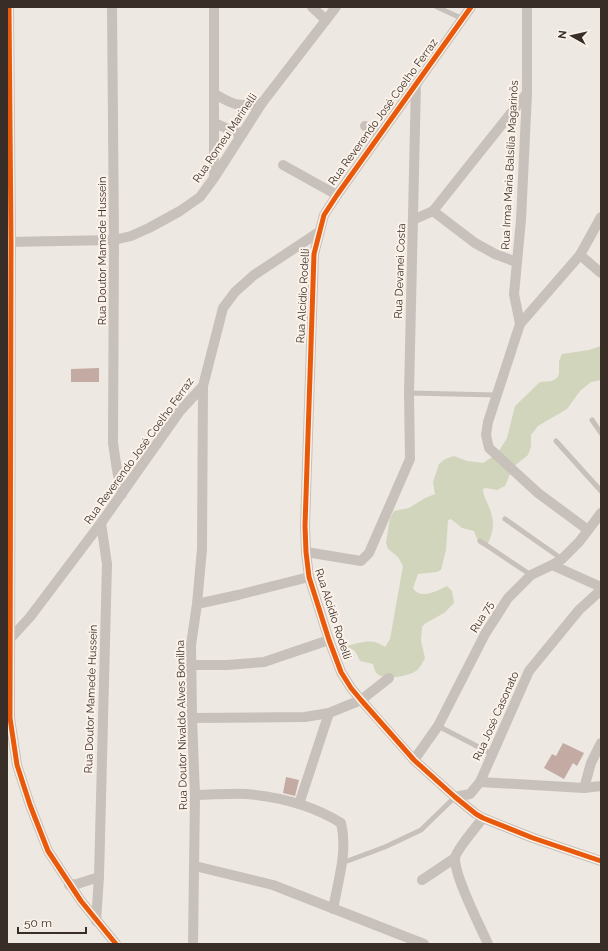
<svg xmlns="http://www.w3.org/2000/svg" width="608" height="951" font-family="Raleway,sans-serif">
	<rect width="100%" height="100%" fill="#eee8e2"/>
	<path fill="#d1d5bb" d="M601,346V380L591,382L580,391L567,409L538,426L531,435V446L528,455L513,467L505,486L497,490L486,488L483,489C483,496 487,501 489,507C495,521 494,532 487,545L483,546L479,544L474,531L462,528L451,519L448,520L446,550L441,570L437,572L418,574L413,588C420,600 437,591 447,586L452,591L454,603L444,613L426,623L422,627L421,641L425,658C423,662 420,668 416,671C409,676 386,680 379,675C375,673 374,668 373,664L360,661L355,651L346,646C361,643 372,637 385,647L390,639L403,566L398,557L388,549L386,543L390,518L394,511L409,508L425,498L435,494L433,482L439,464L445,459L454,456L467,461L483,463L497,454L507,438L515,406L540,382L552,381L557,378L559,374V361L562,354L589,350Z"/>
	<g fill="#c3aaa2">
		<path d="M99,368V382H71V369Z"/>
		<path d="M563,743L584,753L577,766L573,763L564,779L544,768L552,754L556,756Z"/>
		<path d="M286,777L299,780L295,796L283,793Z"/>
	</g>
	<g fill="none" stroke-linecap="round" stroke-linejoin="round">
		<g stroke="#c8c0ba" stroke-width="5">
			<path d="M437,7L463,19"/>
			<path d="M409,393L497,395"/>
			<path d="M592,420L601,433"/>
			<path d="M556,441L601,491"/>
			<path d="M505,519L562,559"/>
			<path d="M480,541L531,575"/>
			<path d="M438,726L492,754"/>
			<path d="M342,863L385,847L421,830L455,797"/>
		</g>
		<g stroke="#c8c0ba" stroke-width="10">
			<path d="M9,7L11,242L10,718L17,765L30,805L48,851L81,901L116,944"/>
			<path d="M112,7L114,240L113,443L117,470L122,494"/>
			<path d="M214,7V177"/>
			<path d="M312,7L326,20"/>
			<path d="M471,7L337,195L324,215L314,254L305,526L306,552L309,577L329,640L341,672L351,688L361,700L414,760L455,797L476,814L483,818L533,838L601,861"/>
			<path d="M215,94C235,106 239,107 262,103"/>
			<path d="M215,123L232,131L242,133"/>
			<path d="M365,126L379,135"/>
			<path d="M283,165L337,195"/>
			<path d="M433,211L475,243L495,254L516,262"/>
			<path d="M413,220L433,211L527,93"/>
			<path d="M7,242L114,240L131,236L149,228L180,211L200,197L214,178L262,103L336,7"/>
			<path d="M580,255L601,273"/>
			<path d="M520,324L514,294L521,220L527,93V7"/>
			<path d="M588,530L538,493L489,448L486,435L488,422L520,324L580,255L601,217"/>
			<path d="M306,552L361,561L369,553L410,459L409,393L416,83"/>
			<path d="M552,565L601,587"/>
			<path d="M197,604L238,595L309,577"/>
			<path d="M9,640L30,617L101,523L180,411L203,386L223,308L235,292L254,275L319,232"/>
			<path d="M191,665H227L264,662L329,640"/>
			<path d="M192,718L305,717L329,713L361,700L389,678"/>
			<path d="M414,760L438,726L485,634L508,598L531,575L552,565L562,559L579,542L601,513"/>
			<path d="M480,782L529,671L579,610L601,590"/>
			<path d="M584,788L591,763L601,743"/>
			<path d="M195,795C212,795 230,793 247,794C279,797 314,806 341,823C348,851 338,881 333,909"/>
			<path d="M455,797L470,794L480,782L584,788L601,786"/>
			<path d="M299,804L329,713"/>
			<path d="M483,818C477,826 456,850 455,858C454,876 480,926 488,944"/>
			<path d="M195,866L273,885L424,944"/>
			<path d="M422,880L455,858"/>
			<path d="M69,885L77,884L99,877"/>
			<path d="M96,921L99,877L107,564L101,523"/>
			<path d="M193,944L195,795L192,718L191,645L197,604L202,549L203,386"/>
		</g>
		<g stroke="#fbf2e9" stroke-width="8">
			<g id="cycleway">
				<path d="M9,7L11,242L10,718L17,765L30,805L48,851L81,901L116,944"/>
				<path d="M471,7L337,195L324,215L314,254L305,526L306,552L309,577L329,640L341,672L351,688L361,700L414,760L455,797L476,814L483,818L533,838L601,861"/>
			</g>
		</g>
		<use href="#cycleway" stroke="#e8590c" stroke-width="5"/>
	</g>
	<g text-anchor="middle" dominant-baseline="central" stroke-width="4" stroke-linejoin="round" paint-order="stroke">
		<g font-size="11" fill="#392d28" stroke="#fbf2e9">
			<text transform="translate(383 112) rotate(-54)">Rua Reverendo José Coelho Ferraz</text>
			<text transform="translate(225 138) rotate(-56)">Rua Romeu Marinelli</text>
			<text transform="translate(510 165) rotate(-87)">Rua Irma Maria Balsília Magarinõs</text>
			<text transform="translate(102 251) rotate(-90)">Rua Doutor Mamede Hussein</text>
			<text transform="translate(400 271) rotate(-88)">Rua Devanei Costa</text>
			<text transform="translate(303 296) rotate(-87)">Rua Alcídio Rodelli</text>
			<text transform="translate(139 451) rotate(-54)">Rua Reverendo José Coelho Ferraz</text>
			<text transform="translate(333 614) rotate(72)">Rua Alcídio Rodelli</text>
			<text transform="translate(482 617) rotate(-59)">Rua 75</text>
			<text transform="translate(91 699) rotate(-88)">Rua Doutor Mamede Hussein</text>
			<text transform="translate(496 716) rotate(-66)">Rua José Casonato</text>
			<text transform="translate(182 725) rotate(-91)">Rua Doutor Nivaldo Alves Bonilha</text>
		</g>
	</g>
	<rect width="608" height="951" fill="none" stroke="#392d28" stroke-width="16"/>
	<g transform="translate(572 36) rotate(278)" stroke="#fbf2e9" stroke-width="3" paint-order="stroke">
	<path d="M0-3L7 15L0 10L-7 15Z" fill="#392d28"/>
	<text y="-6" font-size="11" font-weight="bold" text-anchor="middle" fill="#392d28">N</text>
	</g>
	<path d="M18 927v6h68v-6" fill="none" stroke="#392d28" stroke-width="2"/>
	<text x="24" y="927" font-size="12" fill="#392d28" stroke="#fbf2e9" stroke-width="3" paint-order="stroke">50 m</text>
</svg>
